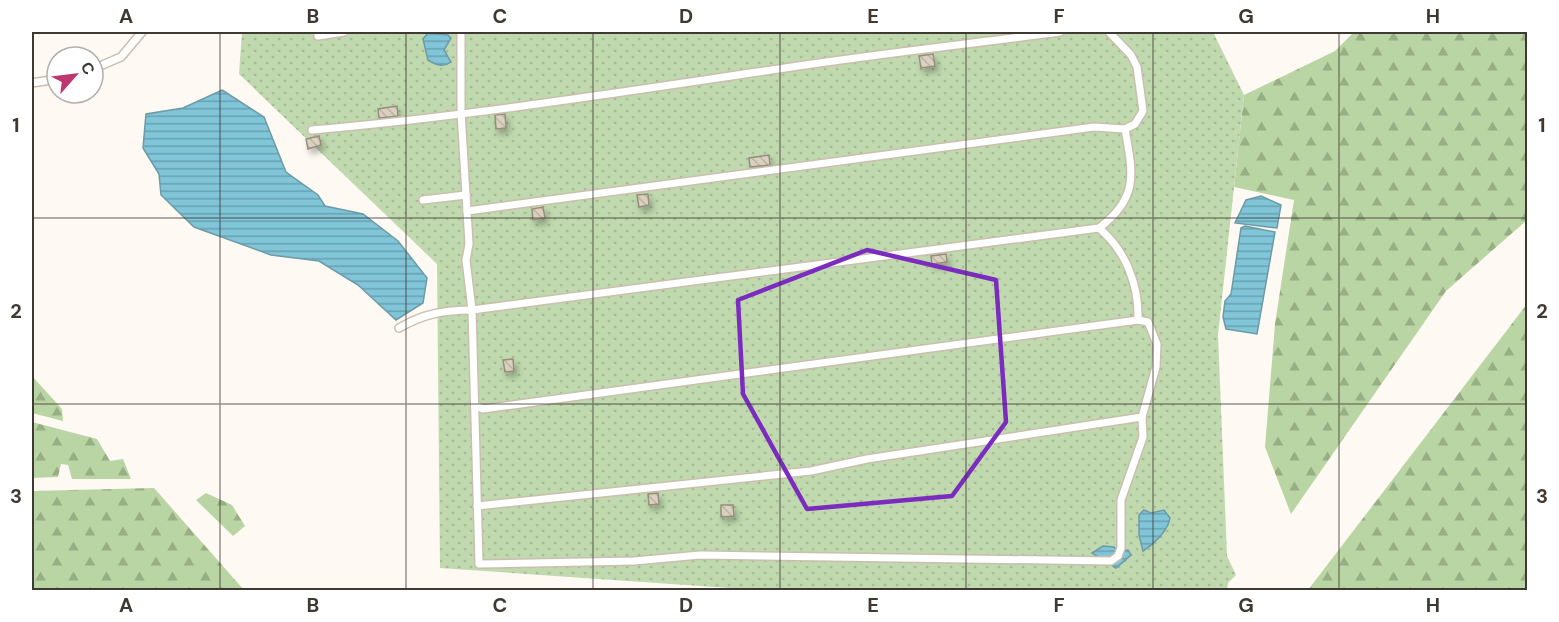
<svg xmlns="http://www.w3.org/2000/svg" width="1559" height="622" font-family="'DM Sans',sans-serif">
	<defs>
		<pattern id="forest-firs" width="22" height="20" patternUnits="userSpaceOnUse" patternTransform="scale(1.5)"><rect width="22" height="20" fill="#b9d5a3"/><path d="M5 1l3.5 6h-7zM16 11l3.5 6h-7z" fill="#98ae85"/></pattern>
		<pattern id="garden-dots" width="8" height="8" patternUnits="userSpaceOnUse" patternTransform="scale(1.5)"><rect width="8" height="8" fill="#c0d9ae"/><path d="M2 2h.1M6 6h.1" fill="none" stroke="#a6bb96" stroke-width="1.8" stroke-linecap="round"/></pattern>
		<pattern id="water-rules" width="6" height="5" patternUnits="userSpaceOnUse" patternTransform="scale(1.5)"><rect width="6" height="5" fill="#80c5d8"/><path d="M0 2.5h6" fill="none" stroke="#6aa1b0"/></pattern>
		<pattern id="building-back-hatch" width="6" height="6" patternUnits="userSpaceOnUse" patternTransform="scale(1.5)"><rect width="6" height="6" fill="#dbd1bf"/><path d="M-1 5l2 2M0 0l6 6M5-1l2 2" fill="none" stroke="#bdb4a5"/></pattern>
		<filter id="shadow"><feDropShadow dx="3" dy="5" stdDeviation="3" flood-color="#0004"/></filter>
	</defs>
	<rect width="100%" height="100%" fill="#fef9f2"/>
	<g fill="url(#forest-firs)">
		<path d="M1354,32H1527V220L1446,291L1291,514L1265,447L1275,324L1294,200L1234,187L1244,95L1335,51Z"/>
		<path d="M1527,304V590H1308Z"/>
		<path d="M32,376L62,409L63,421L32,413Z"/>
		<path d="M32,422L97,439L110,461L123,459L131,479H72L68,465L61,464L58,477L32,478Z"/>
		<path d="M154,488L244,590H32V491Z"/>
		<path d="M206,493L232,505L245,526L233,536L196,500Z"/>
	</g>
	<path fill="url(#garden-dots)" d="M242,32H1213L1244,95L1218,335L1227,556L1236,575L1228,583L1227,590H758L440,568L437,264L239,74Z"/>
	<g fill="url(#water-rules)" stroke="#6c9ba6" stroke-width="1.5">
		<path d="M428,33L448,35L451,38L444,50L451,62C443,68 436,65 428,60L423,39Z"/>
		<path d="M222,90L264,117L286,172L318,195L325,206L363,214L398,241L427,278L423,303L396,320L358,285L319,261L271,255L194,227L161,195L159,174L143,148L146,114L183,108Z"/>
		<path d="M1261,196L1281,205L1277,228L1235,223L1246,200Z"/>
		<path d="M1245,226L1275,232L1257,334L1226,329L1223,317L1225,301L1231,294L1241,228Z"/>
		<path d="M1144,510L1151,513L1164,510L1170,518C1168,531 1154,544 1143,551L1139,535V515Z"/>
		<path d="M1103,546L1114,547L1118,552L1128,550L1131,555L1116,568L1092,553Z"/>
	</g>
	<g fill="url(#building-back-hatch)" stroke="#978d7d" stroke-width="1.5" filter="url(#shadow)">
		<path d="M933,54L935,66L921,68L919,56Z"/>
		<path d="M397,106L398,116L379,118L378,109Z"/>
		<path d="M505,114L506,128L496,129L495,115Z"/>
		<path d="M319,136L321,145L308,149L306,139Z"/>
		<path d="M769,155L770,165L750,167L749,158Z"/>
		<path d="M648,194L649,205L639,207L637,195Z"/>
		<path d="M543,207L545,218L533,220L532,209Z"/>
		<path d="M946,254L947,262L932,264L931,256Z"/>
		<path d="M513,359L514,371L505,372L503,360Z"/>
		<path d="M658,493L659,504L649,505L648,494Z"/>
		<path d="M721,505H733L734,516L721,517Z"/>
	</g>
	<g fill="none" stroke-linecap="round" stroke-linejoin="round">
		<g stroke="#cabfae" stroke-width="10">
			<g id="lane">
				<path d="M461,32V112L469,244L466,260L472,310L479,564L634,561L700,555L1111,561L1118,556L1121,548V500L1143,437L1142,417"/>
				<path d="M318,36L344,32"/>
				<path d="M93,69L121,57L142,32"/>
				<path d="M32,83L57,79"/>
				<path d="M312,130C471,116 628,91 785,68C877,54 969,44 1060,32"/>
				<path d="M423,200L466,195"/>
				<path d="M467,211L1094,127L1125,129"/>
				<path d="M399,328C423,314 444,310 472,310L1099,228"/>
				<path d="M475,405L483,409L1138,320"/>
				<path d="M477,506L811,471L867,459L1142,417L1156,367L1157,344L1148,322L1138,320C1139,285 1126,251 1099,228C1139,198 1133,174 1125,129L1135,124L1143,111L1137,67L1131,55L1109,32"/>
			</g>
		</g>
		<use href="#lane" stroke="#fff" stroke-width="7"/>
	</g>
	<path fill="none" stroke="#7b2cbf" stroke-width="4.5" stroke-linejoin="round" d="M867,250L996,280L1006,422L952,496L807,509L743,394L738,300Z"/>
	<path fill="none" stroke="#3e3932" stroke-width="1.5" stroke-opacity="0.55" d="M220,32V590M406,32V590M593,32V590M780,32V590M966,32V590M1153,32V590M1339,32V590M32,218H1528M32,404H1528"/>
	<rect width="1559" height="622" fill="none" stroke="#ffffff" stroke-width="66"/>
	<g transform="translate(75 75) rotate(62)"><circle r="28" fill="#ffffff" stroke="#b2b0ad" stroke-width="1.5"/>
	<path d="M0-4.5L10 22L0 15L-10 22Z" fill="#c03670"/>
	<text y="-9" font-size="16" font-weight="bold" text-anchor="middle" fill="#3e3932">С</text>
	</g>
	<rect x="33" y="33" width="1493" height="556" fill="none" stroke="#3e3932" stroke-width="2"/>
	<g font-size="20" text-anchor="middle" font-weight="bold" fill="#3e3932">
		<text x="126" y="23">A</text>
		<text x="313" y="23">B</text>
		<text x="500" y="23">C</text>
		<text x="686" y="23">D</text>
		<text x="873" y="23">E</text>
		<text x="1059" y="23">F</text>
		<text x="1246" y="23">G</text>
		<text x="1433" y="23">H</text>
		<text x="16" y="132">1</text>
		<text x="1542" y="132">1</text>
		<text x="16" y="318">2</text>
		<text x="1542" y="318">2</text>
		<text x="16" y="503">3</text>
		<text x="1542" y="503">3</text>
		<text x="126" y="612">A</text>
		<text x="313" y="612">B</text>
		<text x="500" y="612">C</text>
		<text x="686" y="612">D</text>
		<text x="873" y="612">E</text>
		<text x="1059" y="612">F</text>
		<text x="1246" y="612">G</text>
		<text x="1433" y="612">H</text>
	</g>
</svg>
